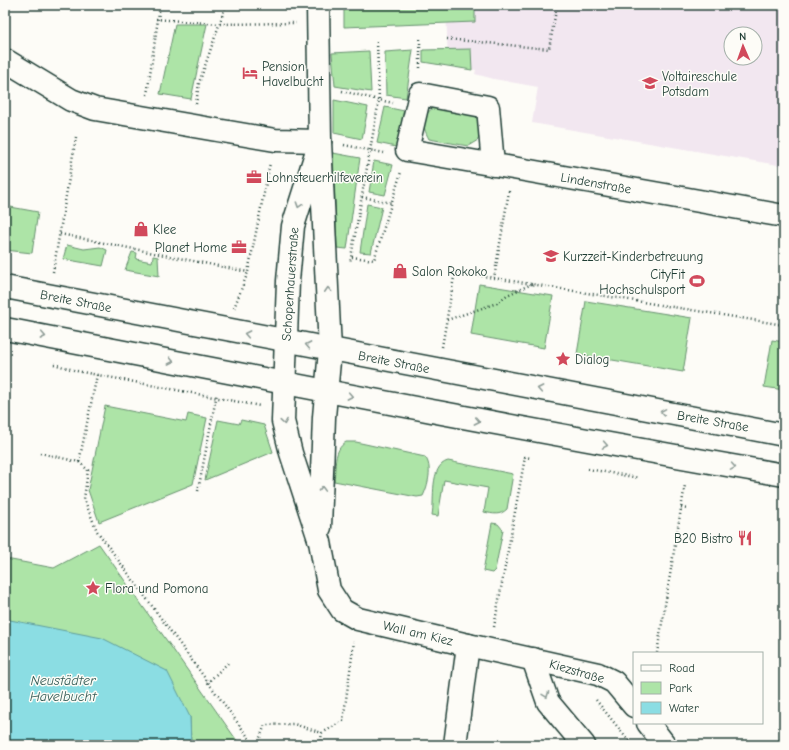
<svg xmlns="http://www.w3.org/2000/svg" width="789" height="750" font-family="'Comic Neue',sans-serif">
	<rect width="100%" height="100%" fill="#fdfcf7"/>
	<filter id="ink" filterUnits="userSpaceOnUse"><feTurbulence type="fractalNoise" baseFrequency=".025" numOctaves="2"/><feDisplacementMap in="SourceGraphic" scale="8" xChannelSelector="R" yChannelSelector="G"/><feConvolveMatrix kernelMatrix="1 2 1 2 8 2 1 2 1" color-interpolation-filters="sRGB"/></filter>
	<g filter="url(#ink)">
		<path fill="#f2e7f0" fill-rule="evenodd" d="M446,5H784V166L532,123L538,87L494,79L475,74L476,70L448,66ZM731,34H755V58H731Z"/>
		<g fill="#ade4a7" stroke="#66906e">
			<path d="M475,5V22L344,27V8Z"/>
			<path d="M175,24H207L191,99L160,94Z"/>
			<path d="M471,49L472,70L423,62V50Z"/>
			<path d="M413,50L406,98L386,95L385,52Z"/>
			<path d="M369,51L371,92L335,86L332,53Z"/>
			<path d="M334,100L368,107L362,139L334,133Z"/>
			<path d="M435,106L475,113L481,128L478,140L468,146L429,139C421,124 421,117 435,106Z"/>
			<path d="M385,107L409,112L401,148L377,143Z"/>
			<path d="M333,153L360,158L347,249L337,248Z"/>
			<path d="M374,161L393,165L385,195L369,192Z"/>
			<path d="M367,204L382,207L371,253L360,252Z"/>
			<path d="M5,206L38,212L32,253L5,250Z"/>
			<path d="M67,245L84,249L100,247L107,250L103,266L63,259Z"/>
			<path d="M132,252L137,253L136,259L152,262L153,256L158,257L159,276L125,270Z"/>
			<path d="M479,284L553,296L544,348L471,335Z"/>
			<path d="M586,301L692,318L683,372L577,354Z"/>
			<path d="M772,340L784,342V390L764,387Z"/>
			<path d="M105,406L186,422L188,414L207,418L193,484L99,522L88,490Z"/>
			<path d="M218,420L239,424L241,420L264,425L273,452L205,480Z"/>
			<path d="M346,442H356L425,457C433,466 428,486 423,496L417,497L334,481C336,467 333,450 346,442Z"/>
			<path d="M448,461L513,474L507,509C500,516 493,514 484,512L488,488L444,480L438,516L432,515C435,500 429,466 448,461Z"/>
			<path d="M492,523L498,524L503,530L495,570L492,573L483,571Z"/>
			<path d="M99,544L240,745H191L190,717L5,619L6,559L54,568Z"/>
		</g>
		<path fill="#8bdde3" stroke="#609d9d" d="M5,619L102,638L167,671L190,717L191,745H5Z"/>
		<g fill="none" stroke-linecap="round" stroke-linejoin="round">
			<g stroke="#1f3d34" stroke-width="25">
				<g id="minor">
					<path d="M318,5L320,141L330,350L324,417L320,527"/>
					<path d="M5,60L71,100L95,109L275,140L320,141"/>
					<path d="M320,141L293,226L288,281L283,421L291,453L320,542L329,590L342,610L358,619L468,645L455,745"/>
					<path d="M493,165L488,107L420,94L407,150L513,168L784,216"/>
					<path d="M468,645L598,674L614,682L634,706"/>
					<path d="M533,659L548,702L584,745"/>
					<path d="M648,723L665,745"/>
				</g>
			</g>
			<g stroke="#1f3d34" stroke-width="25">
				<g id="major">
					<path d="M5,287L784,435"/>
					<path d="M5,329C264,379 524,430 784,475"/>
				</g>
			</g>
			<g stroke="#1f3d34" stroke-width="2.5" stroke-dasharray="1 3" stroke-linecap="butt">
				<path d="M156,19L219,24L296,23"/>
				<path d="M420,39V71"/>
				<path d="M447,39L549,49L557,5"/>
				<path d="M377,42L379,100L393,103"/>
				<path d="M342,91L379,100L350,263"/>
				<path d="M147,95L160,5"/>
				<path d="M196,104L199,83L226,5"/>
				<path d="M344,145L384,153"/>
				<path d="M5,164L7,163"/>
				<path d="M362,197L392,203"/>
				<path d="M60,234L248,272L270,163"/>
				<path d="M352,257L374,260L401,172"/>
				<path d="M53,272L76,137"/>
				<path d="M494,278L784,325"/>
				<path d="M234,308L248,272"/>
				<path d="M447,320L497,303L507,295L532,284"/>
				<path d="M442,347L455,271L494,278L509,191"/>
				<path d="M54,364L77,371L260,406"/>
				<path d="M40,453L79,462L97,375"/>
				<path d="M79,462L88,470L84,499L97,531L254,745"/>
				<path d="M588,469L639,478"/>
				<path d="M198,491L217,393"/>
				<path d="M681,508L688,509"/>
				<path d="M5,541V540"/>
				<path d="M494,627L525,457L531,458"/>
				<path d="M657,653L685,485"/>
				<path d="M207,683L228,663"/>
				<path d="M596,700L632,745"/>
				<path d="M257,745L265,725L294,724L322,733"/>
				<path d="M320,745L322,733L343,721L354,642"/>
			</g>
			<use href="#minor" stroke="#fdfcf7" stroke-width="22"/>
			<use href="#major" stroke="#fdfcf7" stroke-width="22"/>
		</g>
		<defs><path id="oneway-chevron" d="M-2-3.5L2.5 0L-2 3.5" fill="none" stroke-width="1.6" stroke-linecap="round" stroke-linejoin="round"/></defs>
		<g stroke="#8e9c96">
			<use href="#oneway-chevron" transform="translate(299 205) rotate(108)"/>
			<use href="#oneway-chevron" transform="translate(328 290) rotate(-93)"/>
			<use href="#oneway-chevron" transform="translate(247 334) rotate(-169)"/>
			<use href="#oneway-chevron" transform="translate(43 336) rotate(11)"/>
			<use href="#oneway-chevron" transform="translate(308 345) rotate(-169)"/>
			<use href="#oneway-chevron" transform="translate(171 361) rotate(11)"/>
			<use href="#oneway-chevron" transform="translate(540 389) rotate(-169)"/>
			<use href="#oneway-chevron" transform="translate(350 396) rotate(11)"/>
			<use href="#oneway-chevron" transform="translate(663 412) rotate(-170)"/>
			<use href="#oneway-chevron" transform="translate(477 421) rotate(11)"/>
			<use href="#oneway-chevron" transform="translate(284 422) rotate(81)"/>
			<use href="#oneway-chevron" transform="translate(605 445) rotate(10)"/>
			<use href="#oneway-chevron" transform="translate(733 467) rotate(10)"/>
			<use href="#oneway-chevron" transform="translate(322 489) rotate(-88)"/>
			<use href="#oneway-chevron" transform="translate(546 695) rotate(69)"/>
		</g>
	</g>
	<defs>
		<g id="hotel-bare" transform="scale(1.2)"><path d="M-6-4.5h1.5V1H6V5H4.5V3h-9V5H-6ZM-4 0a1.8 1.8 0 1 1 3.6 0ZM.5 0V-2.5h3Q6-2.5 6 0Z" fill="#d1495b" stroke="#fdfcf7" stroke-width="2.5" paint-order="stroke"/></g>
		<g id="school-bare" transform="scale(1.2)"><path d="M0-5L7-2L0 1L-7-2ZM-4 1L0 2.5L4 1V4Q0 6-4 4Z" fill="#d1495b" stroke="#fdfcf7" stroke-width="2.5" paint-order="stroke"/></g>
		<g id="office-bare" transform="scale(1.2)"><path d="M-6-3h4V-5.5h4V-3h4V5H-6ZM-1-4.5V-3h2v-1.5ZM-6 0V1H6V0Z" fill="#d1495b" stroke="#fdfcf7" stroke-width="2.5" paint-order="stroke"/></g>
		<g id="shop-bare" transform="scale(1.2)"><path d="M-5-2.5h2.3a2.7 3.5 0 0 1 5.4 0H5L5.5 6h-11ZM-1.5-2.5h3a1.5 2.3 0 0 0-3 0Z" fill="#d1495b" stroke="#fdfcf7" stroke-width="2.5" paint-order="stroke"/></g>
		<g id="stadium-bare" transform="scale(1.2)"><path d="M0-5a6.5 5 0 1 0 0 10a6.5 5 0 1 0 0-10ZM-3.5-1.8h7v3.6h-7Z" fill="#d1495b" stroke="#fdfcf7" stroke-width="2.5" paint-order="stroke"/></g>
		<g id="sight-bare" transform="scale(1.2)"><path d="M0-6L1.8-2.2L6-1.7L2.9 1.2L3.7 5.4L0 3.3L-3.7 5.4L-2.9 1.2L-6-1.7L-1.8-2.2Z" fill="#d1495b" stroke="#fdfcf7" stroke-width="2.5" paint-order="stroke"/></g>
		<g id="restaurant-bare" transform="scale(1.2)"><path d="M-5-6h1v4h1v-4h1v4h1v-4h1v5L-1.5 .5V6h-2V.5L-5-1ZM5-6V6H3V1.5H1.5Q1.5-4 5-6Z" fill="#d1495b" stroke="#fdfcf7" stroke-width="2.5" paint-order="stroke"/></g>
	</defs>
	<g fill-rule="evenodd">
		<use href="#hotel-bare" x="250" y="73"/>
		<use href="#school-bare" x="650" y="83"/>
		<use href="#office-bare" x="254" y="177"/>
		<use href="#shop-bare" x="141" y="229"/>
		<use href="#office-bare" x="239" y="247"/>
		<use href="#school-bare" x="551" y="256"/>
		<use href="#shop-bare" x="400" y="271"/>
		<use href="#stadium-bare" x="697" y="281"/>
		<use href="#sight-bare" x="563" y="359"/>
		<use href="#restaurant-bare" x="745" y="538"/>
		<use href="#sight-bare" x="93" y="588"/>
	</g>
	<g text-anchor="middle" dominant-baseline="central" stroke-width="3" stroke-linejoin="round" paint-order="stroke">
		<g font-size="13" fill="#1f3d34" stroke="#fdfcf7" text-anchor="start">
			<text x="262" y="66">Pension<tspan x="262" dy="15">Havelbucht</tspan></text>
			<text x="662" y="76">Voltaireschule<tspan x="662" dy="15">Potsdam</tspan></text>
			<text x="266" y="177">Lohnsteuerhilfeverein</text>
			<text x="153" y="229">Klee</text>
			<text x="227" y="247" text-anchor="end">Planet Home</text>
			<text x="563" y="256">Kurzzeit-Kinderbetreuung</text>
			<text x="412" y="271">Salon Rokoko</text>
			<text x="685" y="274" text-anchor="end">CityFit<tspan x="685" dy="15">Hochschulsport</tspan></text>
			<text x="575" y="359">Dialog</text>
			<text x="733" y="538" text-anchor="end">B20 Bistro</text>
			<text x="105" y="588">Flora und Pomona</text>
		</g>
		<g font-size="13" fill="#1f3d34" stroke="#fdfcf7">
			<text transform="translate(596 183) rotate(10)">Lindenstraße</text>
			<text transform="translate(290 284) rotate(-86)">Schopenhauerstraße</text>
			<text transform="translate(76 301) rotate(11)">Breite Straße</text>
			<text transform="translate(394 362) rotate(11)">Breite Straße</text>
			<text transform="translate(713 421) rotate(10)">Breite Straße</text>
			<text transform="translate(418 633) rotate(13)">Wall am Kiez</text>
			<text transform="translate(577 671) rotate(16)">Kiezstraße</text>
		</g>
		<g font-size="14" font-style="italic" fill="#355d57" stroke="#fdfcf7">
			<text x="63" y="680">Neustädter<tspan x="63" dy="16">Havelbucht</tspan></text>
		</g>
	</g>
	<rect width="789" height="750" fill="none" stroke="#fdfcf7" stroke-width="20"/>
	<rect x="10" y="10" width="769" height="730" fill="none" stroke="#1f3d34" stroke-width="1.5" filter="url(#ink)"/>
	<rect x="633" y="652" width="130" height="72" fill="#fdfcf7" stroke="#a4b0a9"/>
	<rect x="641" y="665" width="20" height="6" fill="#fdfcf7" stroke="#a4b0a9"/>
	<text x="669" y="672" font-size="12" fill="#1f3d34">Road</text>
	<rect x="641" y="682" width="20" height="12" fill="#ade4a7" stroke="#a4b0a9"/>
	<text x="669" y="692" font-size="12" fill="#1f3d34">Park</text>
	<rect x="641" y="702" width="20" height="12" fill="#8bdde3" stroke="#a4b0a9"/>
	<text x="669" y="712" font-size="12" fill="#1f3d34">Water</text>
	<g transform="translate(743 46) rotate(358)"><circle r="19" fill="#fdfcf7" stroke="#a4b0a9"/>
	<path d="M0-3L7 15L0 10L-7 15Z" fill="#d1495b"/>
	<text y="-6" font-size="11" font-weight="bold" text-anchor="middle" fill="#1f3d34">N</text>
	</g>
</svg>
